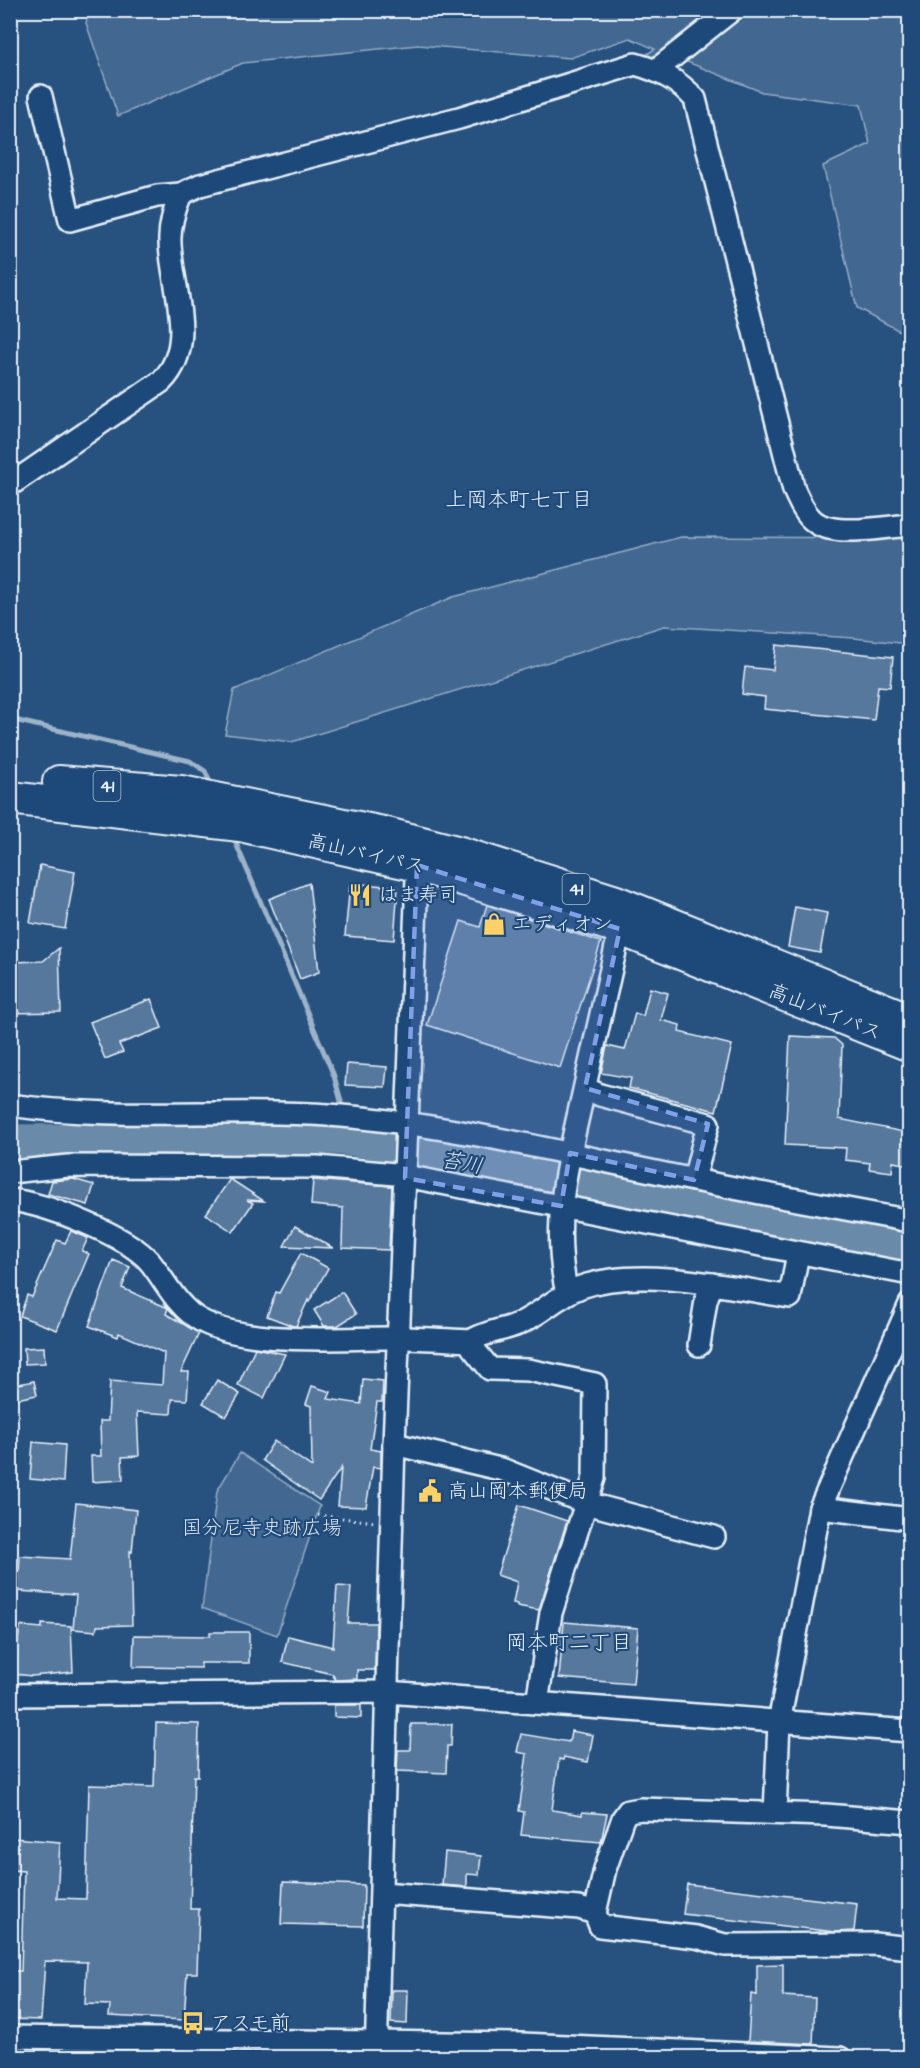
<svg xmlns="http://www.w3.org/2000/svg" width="920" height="2068" font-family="'Architects Daughter','Klee One',sans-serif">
	<rect width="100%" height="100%" fill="#27517f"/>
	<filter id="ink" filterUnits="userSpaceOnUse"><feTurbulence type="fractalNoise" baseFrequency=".0167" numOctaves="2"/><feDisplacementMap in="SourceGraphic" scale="12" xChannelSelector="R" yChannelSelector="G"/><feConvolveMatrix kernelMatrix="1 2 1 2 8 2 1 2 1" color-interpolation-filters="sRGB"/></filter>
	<g filter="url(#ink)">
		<g fill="#436891" stroke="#96acc4" stroke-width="1.5">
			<path d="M90,10L909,11V336L857,308L823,166L870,144L861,105L762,92L685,61L679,65L644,56L655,49L630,38L570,58L418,45L243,63L118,116L86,23Z"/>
			<path d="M681,537L909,538V644L854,638L664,626L292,742L225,734L234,690L453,597Z"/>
			<path d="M240,1453L320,1506L277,1635L202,1608L217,1491Z"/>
		</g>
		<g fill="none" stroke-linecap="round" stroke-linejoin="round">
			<g stroke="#9db3c9" stroke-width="5">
				<path d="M10,719L190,761L205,771L212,787"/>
				<path d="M232,834L334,1076L341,1101L340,1113"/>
				<path d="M337,1138L339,1122"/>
			</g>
			<path stroke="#6b8aaa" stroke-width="33" d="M10,1141L337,1138L390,1144L431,1157L546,1176L910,1245"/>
		</g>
		<g fill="#57789d" stroke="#e8f1f8" stroke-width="1.5">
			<path d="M776,645L893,657L890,687L878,686L874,720L764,709L765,697L742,694L745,667L773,670Z"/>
			<path d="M40,865L75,872L65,929L30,923Z"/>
			<path d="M309,883L319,972L300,979L269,899Z"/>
			<path d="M350,883L398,887L394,940L345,936Z"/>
			<path d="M487,905L601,942L560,1068L427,1025L461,921L480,927Z"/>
			<path d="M795,907L827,913L820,953L788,947Z"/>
			<path d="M59,948L61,1012L10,1013V962L43,961Z"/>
			<path d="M650,988L668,993L661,1020L680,1025L679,1032L732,1045L716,1111L629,1088L631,1078L601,1073L607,1046L625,1050L635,1013L643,1016Z"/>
			<path d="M151,999L162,1028L119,1044L123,1052L105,1059L90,1022Z"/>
			<path d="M790,1036L834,1038L842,1045L839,1119L909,1133V1165L893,1162L892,1172L869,1169L870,1163L845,1160L846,1148L785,1145Z"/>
			<path d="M347,1064L387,1067L385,1087L345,1085Z"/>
			<path d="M73,1179L94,1185L88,1205L48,1194L52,1181Z"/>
			<path d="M230,1179L264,1201L247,1200L253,1203L233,1232L206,1214Z"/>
			<path d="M313,1180L392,1186L389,1250L342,1248L343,1208L311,1205Z"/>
			<path d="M295,1226L333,1248L284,1246Z"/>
			<path d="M71,1231L88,1238L82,1251L89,1254L57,1330L20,1316L27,1295L32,1297L57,1240L65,1243Z"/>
			<path d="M301,1253L328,1268L309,1302L308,1300L296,1326H293L267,1316L276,1292L279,1293Z"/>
			<path d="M113,1260L130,1267L122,1288L168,1308L166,1314L199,1333L181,1372H189L187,1400L172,1399L171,1414L137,1412L139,1456L122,1457L123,1480L92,1482L91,1456H101L100,1421H108L110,1381L162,1385L164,1353L119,1333L118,1337L89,1326Z"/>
			<path d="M342,1292L356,1314L337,1326H324L314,1310Z"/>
			<path d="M44,1347L45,1363L25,1364L24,1348Z"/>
			<path d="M255,1348L285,1354L264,1398L238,1385Z"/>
			<path d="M363,1379L383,1381L382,1402H377L370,1449L381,1451V1468L373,1467L366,1507L338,1506L341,1468L319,1500L262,1460L274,1441L312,1467L311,1406L306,1404L312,1386L331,1392L328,1399L361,1404Z"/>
			<path d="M217,1380L240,1394L226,1417L203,1403Z"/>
			<path d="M34,1381L37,1395L16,1399L14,1385Z"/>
			<path d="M33,1442L65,1445L63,1482L30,1479Z"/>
			<path d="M76,1503L136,1510L132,1552L130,1551L132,1625L97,1626L96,1631L73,1629L76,1595L18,1591L20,1556L70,1559Z"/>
			<path d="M519,1505L567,1521L539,1610L517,1606V1604L513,1603L517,1582L497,1575Z"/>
			<path d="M337,1586L351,1587L348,1623H376L375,1670H357V1679L336,1680L332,1674L282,1662L288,1636L333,1647Z"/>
			<path d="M564,1622L638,1628L633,1684L559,1678Z"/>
			<path d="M42,1624L71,1626L73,1672L32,1676L14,1674L20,1626L42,1628Z"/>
			<path d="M210,1632H249V1663H201V1668L133,1667L134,1635L210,1636Z"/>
			<path d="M334,1705H361V1718L334,1717Z"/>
			<path d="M156,1723L199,1724L198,1776H194L190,1909H199L197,1973H187L184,2020L109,2016L110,2005L85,2004L87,1962L45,1961L41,2020L10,2019V1971H21L24,1871L11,1870L14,1838L60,1842L57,1898L86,1899L89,1785L154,1787Z"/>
			<path d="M411,1724H452L451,1746H447L446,1773L397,1771L398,1750H410Z"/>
			<path d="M571,1731L593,1735L588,1762L564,1757L563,1760L559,1759L552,1810L582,1815V1812L607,1814L601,1842L521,1835L524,1812L519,1811L527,1754L517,1752L521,1734L569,1742Z"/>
			<path d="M445,1852L481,1856L479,1875L467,1874V1887L442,1885Z"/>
			<path d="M283,1882L364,1885L363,1926L281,1924Z"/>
			<path d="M687,1884L857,1904L854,1931L835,1932L683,1914Z"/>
			<path d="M783,1964V1996L815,1998L813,2044L748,2041L751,1994L757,1995V1965Z"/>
			<path d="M392,1990H408L407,2024L391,2023Z"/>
		</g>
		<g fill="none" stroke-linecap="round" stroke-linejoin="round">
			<g stroke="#e8f1f8" stroke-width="26">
				<g id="minor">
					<path d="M656,70L732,10"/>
					<path d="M41,96L70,220L157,196L181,194"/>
					<path d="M10,485L162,381C198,344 172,289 170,243C169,226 174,210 181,194L200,185L459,118L635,64C660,71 678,80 695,99L794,490C799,501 805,515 815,522C834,537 886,527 910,525"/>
					<path d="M585,1088L600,1095L708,1124L694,1180"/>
					<path d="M10,1105C124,1122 239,1106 353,1117C468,1128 580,1157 694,1180C766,1195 838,1207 910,1221"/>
					<path d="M10,1172L68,1166L317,1167L395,1174L910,1274"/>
					<path d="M10,1200C45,1203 128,1236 150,1262C166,1282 177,1307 200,1320C248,1347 344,1337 398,1338C422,1338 447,1340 471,1341C486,1331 502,1331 518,1324C540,1315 558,1295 581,1287C641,1266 728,1287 790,1297L798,1253"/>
					<path d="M565,1284C552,1214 569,1158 584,1090C596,1036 608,983 620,929"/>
					<path d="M471,1341L472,1347L490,1369L528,1370L595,1384L594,1478L551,1613L537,1703"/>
					<path d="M699,1345L706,1300L712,1284"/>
					<path d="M394,1444L504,1470L586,1503L714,1537"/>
					<path d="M820,1508L910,1519"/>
					<path d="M10,1695L387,1692L910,1731"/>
					<path d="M775,1813L779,1723L820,1508L910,1304"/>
					<path d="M382,1893L579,1908L595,1913L600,1926L696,1937L725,1945L874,1944L910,1948"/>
					<path d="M595,1913L605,1869L623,1818L628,1811L641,1809L826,1815L910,1822"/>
					<path d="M10,2037L522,2044L840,2058"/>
					<path d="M376,2058L394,1444L418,854"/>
				</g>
			</g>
			<g stroke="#e8f1f8" stroke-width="36">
				<g id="highway">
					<path d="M59,782L181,792L383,833L460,853L616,902L910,1020"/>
					<path d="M10,798L240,825L417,865L608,924L910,1045"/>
				</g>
			</g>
			<path stroke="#e8f1f8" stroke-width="3" stroke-dasharray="1.5 4.5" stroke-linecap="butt" d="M318,1515L375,1522"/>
			<use href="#minor" stroke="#1f4a7a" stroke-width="21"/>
			<use href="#highway" stroke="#1f4a7a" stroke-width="32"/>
		</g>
	</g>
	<path fill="#82a0e8" fill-opacity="0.2" stroke="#82a0e8" stroke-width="4.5" stroke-dasharray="12 8" stroke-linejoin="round" d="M417,865L620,929L585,1088L708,1124L694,1180L570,1153L561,1206L405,1178Z"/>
	<defs>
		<g id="restaurant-bare" transform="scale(1.8)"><path d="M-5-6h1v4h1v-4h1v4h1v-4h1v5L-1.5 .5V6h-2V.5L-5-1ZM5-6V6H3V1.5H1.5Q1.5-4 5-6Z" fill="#ffd166" stroke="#1f4a7a" stroke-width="2.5" paint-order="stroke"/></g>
		<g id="shop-bare" transform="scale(1.8)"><path d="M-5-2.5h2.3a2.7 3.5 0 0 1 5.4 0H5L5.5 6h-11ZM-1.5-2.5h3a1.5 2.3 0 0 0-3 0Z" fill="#ffd166" stroke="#1f4a7a" stroke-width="2.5" paint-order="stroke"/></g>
		<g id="civic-bare" transform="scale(1.8)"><path d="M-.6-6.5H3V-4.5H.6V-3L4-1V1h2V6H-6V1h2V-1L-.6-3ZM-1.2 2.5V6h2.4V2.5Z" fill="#ffd166" stroke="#1f4a7a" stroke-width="2.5" paint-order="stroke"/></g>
		<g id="bus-bare" transform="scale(1.8)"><path d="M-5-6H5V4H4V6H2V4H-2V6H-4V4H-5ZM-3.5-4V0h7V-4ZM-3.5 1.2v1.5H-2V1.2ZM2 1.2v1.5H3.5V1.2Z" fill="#ffd166" stroke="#1f4a7a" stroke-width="2.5" paint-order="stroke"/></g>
	</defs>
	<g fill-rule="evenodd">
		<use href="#restaurant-bare" x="360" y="895"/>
		<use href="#shop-bare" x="494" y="924"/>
		<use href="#civic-bare" x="430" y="1491"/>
		<use href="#bus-bare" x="193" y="2023"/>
	</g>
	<g text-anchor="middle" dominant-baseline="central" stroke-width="4.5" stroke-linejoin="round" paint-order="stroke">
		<g fill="#1f4a7a" stroke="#acbfd2" stroke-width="1.5">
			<rect x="93.5" y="771" width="27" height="30" rx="4.5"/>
			<rect x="562.5" y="874" width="27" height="30" rx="4.5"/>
		</g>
		<g font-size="18" font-weight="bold" fill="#e8f1f8">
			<text x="107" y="786">41</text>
			<text x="576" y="889">41</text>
		</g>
		<g font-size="20" fill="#e8f1f8" stroke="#1f4a7a">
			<text transform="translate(366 854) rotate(13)">高山バイパス</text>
			<text transform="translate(825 1012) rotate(22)">高山バイパス</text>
		</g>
		<g font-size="20" fill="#e8f1f8" stroke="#1f4a7a" text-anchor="start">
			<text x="378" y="895">はま寿司</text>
			<text x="512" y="924">エディオン</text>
			<text x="448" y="1491">高山岡本郵便局</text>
			<text x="211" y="2023">アスモ前</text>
		</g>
		<g font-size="20" fill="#d8e3ee" stroke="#1f4a7a">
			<text x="262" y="1528">国分尼寺史跡広場</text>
		</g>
		<g font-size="21" fill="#e8f1f8" stroke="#1f4a7a">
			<text x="519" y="499">上岡本町七丁目</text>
			<text x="569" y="1642">岡本町二丁目</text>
		</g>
		<g font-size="21" font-style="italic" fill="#d5e2ec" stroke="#1f4a7a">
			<text transform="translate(462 1163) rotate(10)">苔川</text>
		</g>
	</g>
	<rect width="920" height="2068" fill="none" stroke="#1f4a7a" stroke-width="36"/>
	<rect x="18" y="18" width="884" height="2032" fill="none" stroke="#e8f1f8" stroke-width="2" filter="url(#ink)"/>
</svg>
